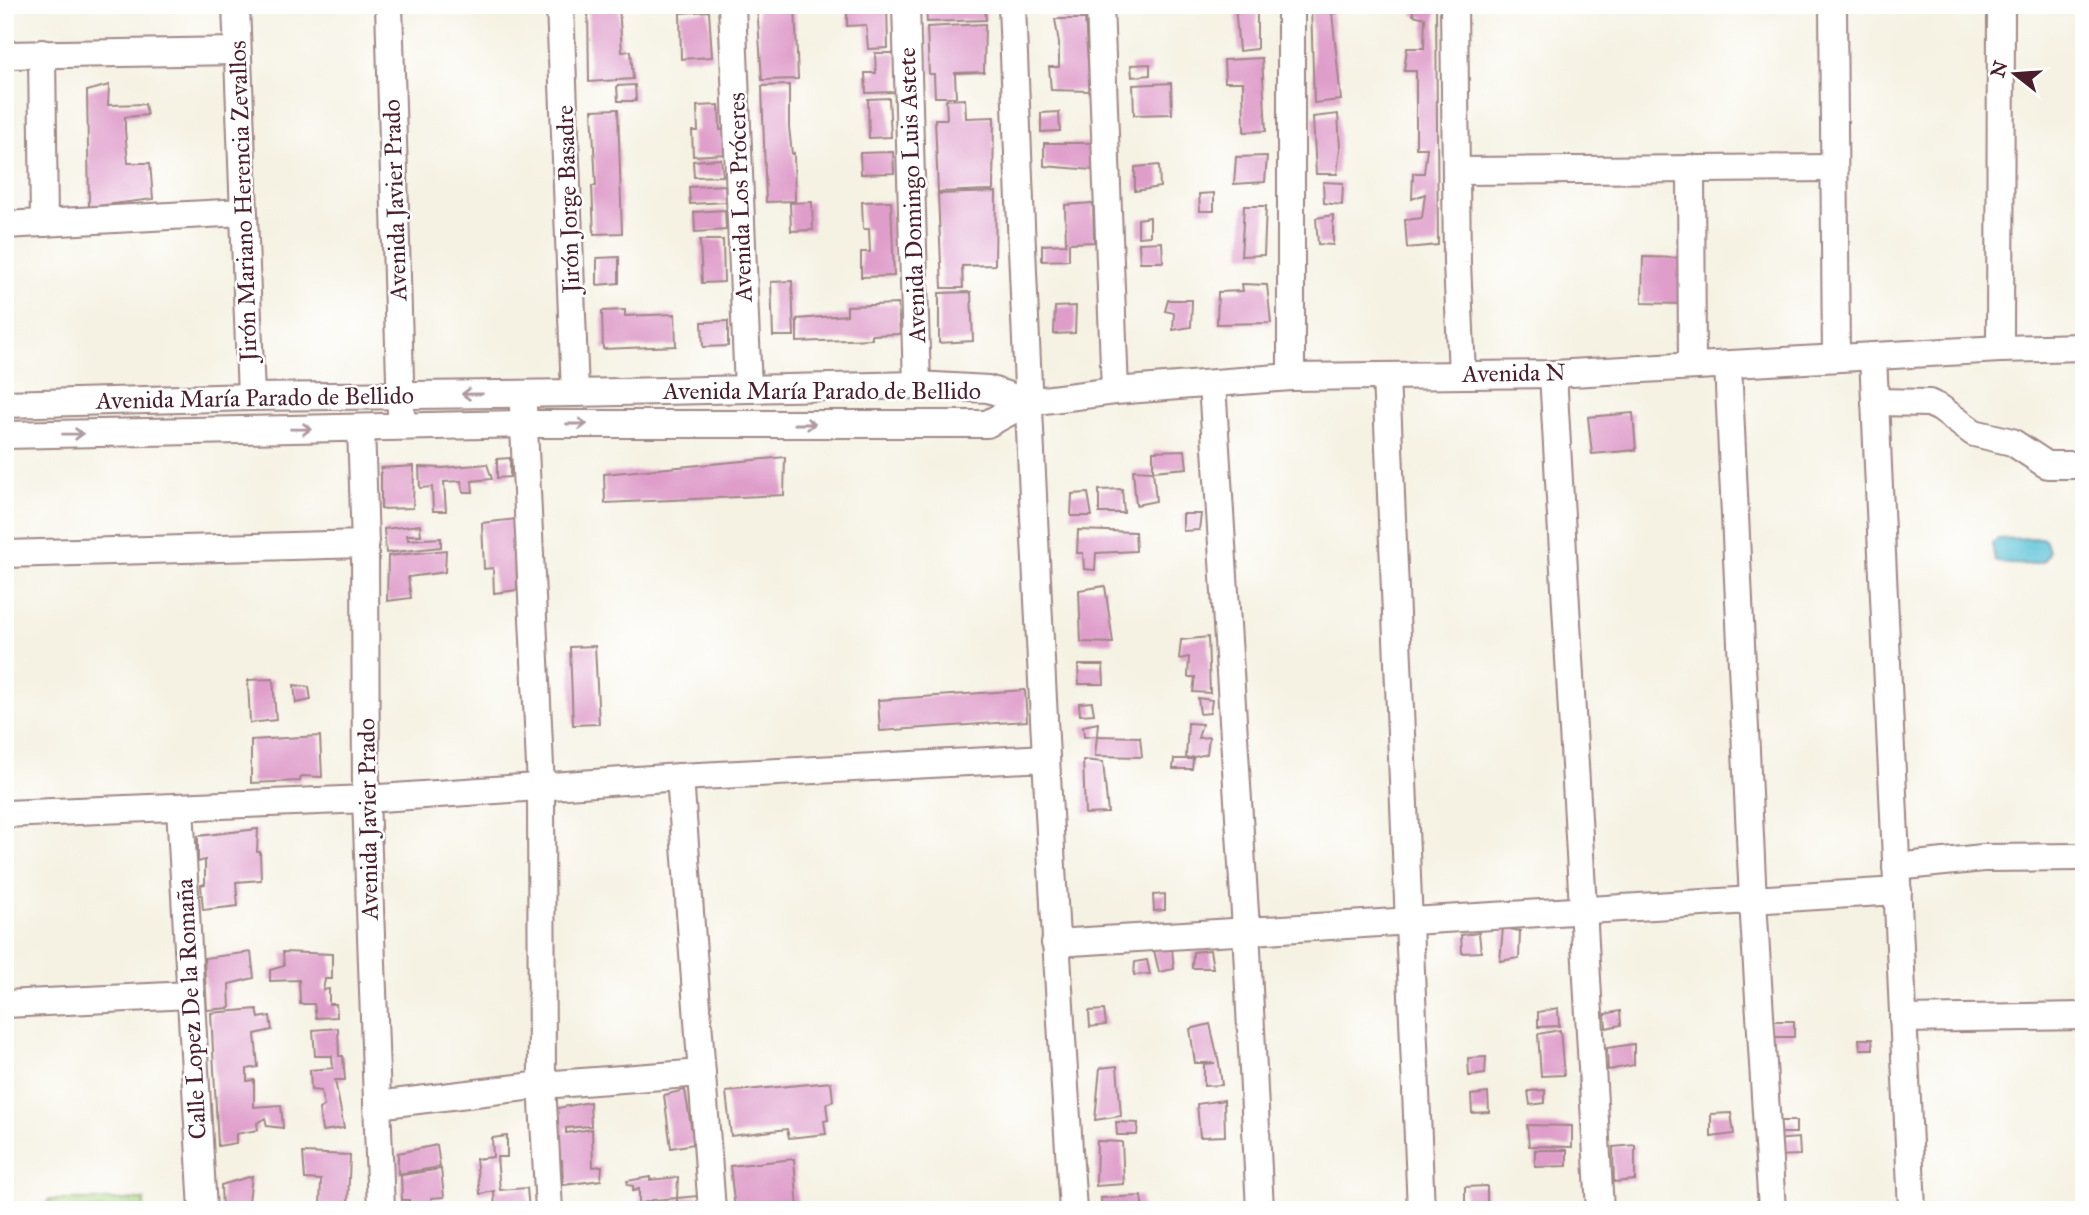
<svg xmlns="http://www.w3.org/2000/svg" width="2089" height="1215" font-family="'IM FELL Great Primer',serif">
	<rect width="100%" height="100%" fill="#fff"/>
	<filter id="ink" filterUnits="userSpaceOnUse"><feTurbulence type="fractalNoise" baseFrequency=".0143" numOctaves="2"/><feDisplacementMap in="SourceGraphic" scale="14" xChannelSelector="R" yChannelSelector="G"/><feConvolveMatrix kernelMatrix="1 2 1 2 8 2 1 2 1" color-interpolation-filters="sRGB"/></filter>
	<filter id="wash" filterUnits="userSpaceOnUse"><feTurbulence type="fractalNoise" baseFrequency=".00686" numOctaves="4" result="noise"/><feDisplacementMap in="SourceGraphic" scale="28" xChannelSelector="R" yChannelSelector="G"/><feGaussianBlur stdDeviation="1.57" result="paint"/><feColorMatrix in="noise" values="0 0 0 0 0 0 0 0 0 0 0 0 0 0 0 0 0 1.4 0 .05"/><feComposite in="paint" operator="in"/></filter>
	<g filter="url(#wash)">
		<rect width="100%" height="100%" fill="#f5f2e3"/>
		<rect fill="#adda87" stroke="#7c7c59" stroke-width="2" x="48" y="1200" width="96" height="10"/>
		<path fill="#59c1d7" stroke="#527081" stroke-width="2" d="M2040,538L2045,539L2049,551C2048,556 2047,559 2043,561C2036,566 2002,565 1995,561L1992,543L1998,539Z"/>
		<g id="blocks">
			<g fill="#df9dca">
				<path d="M588,5H619L622,52L631,51L633,79L589,82Z"/>
				<path d="M757,5H795L798,79L762,80Z"/>
				<path d="M847,5H887L888,48L868,49L866,25L847,26Z"/>
				<path d="M926,5H985L986,20L927,22Z"/>
				<path d="M1065,5H1085L1086,14H1065Z"/>
				<path d="M1235,5H1257V49L1239,51Z"/>
				<path d="M1311,5H1350V11L1332,13L1341,100L1314,103Z"/>
				<path d="M1413,5H1436L1438,245L1407,248L1405,220L1422,218L1425,194L1412,199L1413,173H1424L1427,148H1416V71H1404L1407,48H1424L1425,18L1413,15Z"/>
				<path d="M709,11L712,57L681,59L680,13Z"/>
				<path d="M1055,19H1085L1090,91L1051,90L1049,67H1059V43Z"/>
				<path d="M985,24L984,72L955,73L956,97H935L934,74H929L927,27Z"/>
				<path d="M875,53H896L897,92L866,93L865,73H876Z"/>
				<path d="M1262,58L1266,131L1244,132L1243,82H1225L1224,60Z"/>
				<path d="M1150,64V75L1132,77L1131,65Z"/>
				<path d="M1171,83L1172,114L1134,115L1133,85Z"/>
				<path d="M109,85L108,105L145,104L147,115L125,117V130L128,163H150L153,199L89,207L87,91Z"/>
				<path d="M635,85L636,101H618L617,86Z"/>
				<path d="M789,85V127L792,154L794,153L795,201L766,202L762,86Z"/>
				<path d="M889,98L891,137L869,138L868,99Z"/>
				<path d="M965,99L966,118L994,117L993,190L938,192L935,119H947L946,100Z"/>
				<path d="M719,105L720,130L724,129L726,154L693,156L692,131H698L697,106Z"/>
				<path d="M618,109L622,233L594,234L592,186H596L592,110Z"/>
				<path d="M1059,112L1060,131L1041,132V113Z"/>
				<path d="M1338,114L1340,148L1337,174H1316L1313,117Z"/>
				<path d="M1044,143H1093V170L1044,166Z"/>
				<path d="M893,152L894,173L861,174L860,153Z"/>
				<path d="M1267,156L1265,182L1234,184L1236,157Z"/>
				<path d="M721,159L723,176L694,177L693,161Z"/>
				<path d="M1159,165L1160,187L1135,191V167Z"/>
				<path d="M1323,182L1343,183L1342,205L1324,203Z"/>
				<path d="M725,185L726,202L690,204L689,187Z"/>
				<path d="M996,192L995,265L962,266L963,288H942L938,194Z"/>
				<path d="M1214,193V211H1200L1199,194Z"/>
				<path d="M891,201L894,276L861,277V252H870L869,229H863L862,202Z"/>
				<path d="M812,202L813,230L791,231L790,203Z"/>
				<path d="M1093,203L1094,242L1069,243V260L1042,261V245L1066,244L1065,205Z"/>
				<path d="M1244,206H1266L1264,255L1241,256Z"/>
				<path d="M725,210L726,230L695,232L694,212Z"/>
				<path d="M1333,215V245L1318,244L1316,218Z"/>
				<path d="M1150,217V236L1138,237V219Z"/>
				<path d="M700,240H723L724,282L702,283Z"/>
				<path d="M1162,242L1163,262H1140L1139,243Z"/>
				<path d="M619,257V283L597,285V258Z"/>
				<path d="M1643,257L1683,258L1682,304L1642,303Z"/>
				<path d="M792,281L794,336H773L771,282Z"/>
				<path d="M1242,284L1267,285L1271,323L1217,324L1218,292L1243,291Z"/>
				<path d="M971,292L973,341L939,343V293Z"/>
				<path d="M1168,300H1192L1191,327L1173,330L1174,313L1165,311Z"/>
				<path d="M898,304L900,334L872,335V339L797,342V319L847,315V306Z"/>
				<path d="M1076,306L1075,333L1054,334L1055,307Z"/>
				<path d="M625,310V316L675,314L676,346L603,349L602,311Z"/>
				<path d="M728,321V346L703,347L702,322Z"/>
				<path d="M1633,413L1636,450L1592,454L1588,417Z"/>
				<path d="M1185,450L1187,468L1153,471L1156,501L1136,505L1133,470L1153,471V451Z"/>
				<path d="M785,457L784,495L605,503L604,474Z"/>
				<path d="M510,458V477L497,478V459Z"/>
				<path d="M487,464L492,479L472,481L473,492H463L461,481L444,482L446,511H433L432,487L420,488L419,467L443,468Z"/>
				<path d="M414,466L413,508L381,509V468Z"/>
				<path d="M1122,489L1124,513H1099V490Z"/>
				<path d="M1088,493L1092,516H1071L1072,494Z"/>
				<path d="M1183,514H1201L1199,530L1183,531Z"/>
				<path d="M516,519L517,590L494,593L493,568L484,569L482,523Z"/>
				<path d="M420,525L421,535H407L408,540L441,538V547L386,553L384,529Z"/>
				<path d="M1078,530L1135,532L1136,551L1096,553L1095,570L1084,569L1083,553H1077Z"/>
				<path d="M446,550L445,572L408,577L411,598L387,601L388,556Z"/>
				<path d="M1105,586L1113,643L1081,642L1079,590Z"/>
				<path d="M1208,637L1210,693L1193,692L1195,677H1188L1189,657L1179,659L1181,640Z"/>
				<path d="M595,646L599,724L573,725L570,647Z"/>
				<path d="M1078,665H1103L1104,684H1079Z"/>
				<path d="M273,679L276,720L250,723L248,680Z"/>
				<path d="M294,685L309,687L311,700L296,703Z"/>
				<path d="M1025,690L1027,721L880,731L878,700Z"/>
				<path d="M1198,698L1212,700L1210,713L1200,714Z"/>
				<path d="M1092,702L1094,714L1080,715L1079,703Z"/>
				<path d="M1098,723L1097,736L1084,737L1083,726Z"/>
				<path d="M1188,723L1202,724L1198,738L1209,737L1207,754L1186,759Z"/>
				<path d="M320,736L322,777L301,776L300,781L251,783V740Z"/>
				<path d="M1097,736L1140,737L1142,757L1095,756Z"/>
				<path d="M1174,759H1193L1192,769H1173Z"/>
				<path d="M1083,760L1103,762L1108,813L1085,814Z"/>
				<path d="M258,829L257,852H260L261,880L236,882L238,906L203,910L201,885L205,884V860L198,862V836Z"/>
				<path d="M1165,894V910L1154,911L1153,895Z"/>
				<path d="M1503,928L1520,931L1519,958L1500,961Z"/>
				<path d="M1479,933L1481,952L1462,953L1461,935Z"/>
				<path d="M1172,948L1174,969L1159,972L1154,950Z"/>
				<path d="M1210,950L1213,968H1192L1193,952Z"/>
				<path d="M251,952L254,978L229,984L230,1008L207,1010L204,958Z"/>
				<path d="M283,952L332,954V979H325L323,990L329,989V1004H336L337,1017L316,1018L314,1004H300L299,980L270,981V970L284,966Z"/>
				<path d="M1147,960L1150,974L1134,975L1135,962Z"/>
				<path d="M1558,1008L1559,1026L1538,1027V1012Z"/>
				<path d="M257,1009L259,1018L270,1016L272,1030L255,1034L258,1067L247,1069V1081L254,1080V1107L281,1105L283,1128L267,1126L265,1118L257,1123L258,1130L236,1134V1143L218,1146L211,1013Z"/>
				<path d="M1104,1010L1106,1025L1090,1027L1089,1011Z"/>
				<path d="M1620,1011L1621,1025L1606,1028L1605,1014Z"/>
				<rect x="1769" y="1021" width="25" height="16"/>
				<path d="M1210,1024L1219,1063L1222,1085L1204,1086V1064L1215,1063H1195L1190,1029Z"/>
				<path d="M338,1028L339,1056H343L345,1080H335L344,1128L322,1131L319,1109L324,1106L321,1091L311,1090L310,1070L333,1068L332,1056H315L313,1030Z"/>
				<path d="M1560,1030L1564,1075L1541,1076L1538,1034Z"/>
				<path d="M1859,1039H1872L1873,1049H1860Z"/>
				<path d="M1634,1044V1065L1608,1070L1607,1048Z"/>
				<path d="M1486,1057L1485,1074L1469,1076L1468,1058Z"/>
				<path d="M1117,1066L1121,1116L1095,1120L1100,1068Z"/>
				<path d="M831,1082L833,1101L826,1104L828,1120L824,1121L826,1134L789,1138L787,1129L731,1136L726,1092Z"/>
				<path d="M685,1090L694,1144L671,1148L664,1095Z"/>
				<path d="M1545,1090V1103L1530,1105L1528,1091Z"/>
				<path d="M1488,1093L1489,1112L1472,1113L1471,1095Z"/>
				<path d="M1224,1100L1225,1136L1200,1137L1197,1104Z"/>
				<path d="M590,1102L591,1126L566,1128V1133L592,1129L593,1167L602,1166L601,1180L563,1185L562,1160H557L547,1110Z"/>
				<path d="M1731,1113L1734,1134L1711,1137V1114Z"/>
				<rect x="1779" y="1121" width="17" height="12"/>
				<path d="M1116,1122L1138,1123L1137,1135H1117Z"/>
				<path d="M1527,1125L1572,1126V1147L1529,1146Z"/>
				<path d="M507,1136V1157H497L500,1190L527,1188L529,1210H495L494,1191L480,1194L476,1159L493,1157L492,1138Z"/>
				<path d="M1799,1138L1800,1155L1774,1156L1773,1140Z"/>
				<path d="M1097,1141L1122,1142L1124,1184L1096,1186Z"/>
				<path d="M437,1145L440,1167L398,1174V1153Z"/>
				<path d="M1635,1145V1180L1614,1182L1613,1147Z"/>
				<path d="M1535,1150H1567V1166L1535,1167Z"/>
				<path d="M303,1153L350,1155L348,1203L320,1206L321,1180L305,1179Z"/>
				<path d="M794,1159L798,1210H735L730,1166Z"/>
				<path d="M441,1169L444,1197L431,1198V1210H409V1200H402L401,1175Z"/>
				<path d="M252,1176L248,1210H222L221,1185Z"/>
				<path d="M650,1177V1180L678,1177L677,1198L653,1200L639,1204V1189L633,1191V1186L628,1185L627,1181Z"/>
				<path d="M1487,1186V1210H1465V1187Z"/>
				<path d="M698,1196L699,1210H677V1198Z"/>
				<path d="M1141,1196L1143,1210H1102L1101,1198Z"/>
			</g>
		</g>
	</g>
	<g filter="url(#ink)">
		<use href="#blocks" fill-opacity="0" stroke="#a08887" stroke-width="2"/>
		<g fill="none" stroke-linecap="round" stroke-linejoin="round">
			<g stroke="#a08887" stroke-width="30">
				<g id="minor">
					<path d="M236,5L251,397"/>
					<path d="M389,5L401,413"/>
					<path d="M560,5L575,393"/>
					<path d="M732,5L748,389"/>
					<path d="M906,5L917,385"/>
					<path d="M1012,5C1028,407 1046,809 1073,1210"/>
					<path d="M1100,5L1115,391"/>
					<path d="M1454,5L1457,263L1462,374"/>
					<path d="M1833,5L1836,358"/>
					<path d="M42,53L44,223"/>
					<path d="M5,55L237,51"/>
					<path d="M1691,168L1692,366"/>
					<path d="M1456,171L1834,168"/>
					<path d="M5,225L243,212"/>
					<path d="M2000,349L2001,5"/>
					<path d="M1873,356L1912,1210"/>
					<path d="M1728,365L1753,901L1772,1210"/>
					<path d="M1553,374L1600,1210"/>
					<path d="M1386,376L1421,1210"/>
					<path d="M1291,377V5"/>
					<path d="M1212,384L1246,929L1260,1210"/>
					<path d="M1875,402L1929,403L1940,408L1974,433L2012,442L2047,465H2084"/>
					<path d="M5,404L251,397L575,393L917,385L988,389L1028,402"/>
					<path d="M523,407L541,787L542,1085L549,1210"/>
					<path d="M361,428L365,544L366,799L381,1210"/>
					<path d="M5,435L524,424H987L1028,402L1115,391L1291,377L1553,374L2000,349L2084,347"/>
					<path d="M5,554L365,544"/>
					<path d="M680,777L712,1210"/>
					<path d="M180,808L203,1210"/>
					<path d="M5,814L366,799L680,777L1046,758"/>
					<path d="M1896,867L1983,858L2084,857"/>
					<path d="M1055,943C1336,923 1617,911 1898,891"/>
					<path d="M5,1004L190,995"/>
					<path d="M1903,1019L2084,1016"/>
					<path d="M377,1105L542,1085L702,1073"/>
				</g>
			</g>
			<use href="#minor" stroke="#fff" stroke-width="26"/>
		</g>
		<defs><path id="oneway-shaft" d="M-6 0H5M1.5-3L5.5 0L1.5 3" fill="none" stroke-width="1.6" stroke-linecap="round" stroke-linejoin="round" transform="scale(1.75)"/></defs>
		<g stroke="#ae9aa0">
			<use href="#oneway-shaft" transform="translate(472 394) rotate(179)"/>
			<use href="#oneway-shaft" transform="translate(577 424)"/>
			<use href="#oneway-shaft" transform="translate(805 424)"/>
			<use href="#oneway-shaft" transform="translate(301 429) rotate(-1)"/>
			<use href="#oneway-shaft" transform="translate(73 434) rotate(-1)"/>
		</g>
	</g>
	<g text-anchor="middle" dominant-baseline="central" stroke-width="5" stroke-linejoin="round" paint-order="stroke">
		<g font-size="24" fill="#4a1f2b" stroke="#fff">
			<text transform="translate(912 195) rotate(-92)">Avenida Domingo Luis Astete</text>
			<text transform="translate(740 197) rotate(-92)">Avenida Los Próceres</text>
			<text transform="translate(568 199) rotate(-92)">Jirón Jorge Basadre</text>
			<text transform="translate(395 200) rotate(-92)">Avenida Javier Prado</text>
			<text transform="translate(243 201) rotate(-92)">Jirón Mariano Herencia Zevallos</text>
			<text transform="translate(1514 373) rotate(-1)">Avenida N</text>
			<text x="822" y="391">Avenida María Parado de Bellido</text>
			<text transform="translate(255 398) rotate(-1)">Avenida María Parado de Bellido</text>
			<text transform="translate(368 819) rotate(-91)">Avenida Javier Prado</text>
			<text transform="translate(191 1009) rotate(-93)">Calle Lopez De la Romaña</text>
		</g>
	</g>
	<rect width="2089" height="1215" fill="none" stroke="#fff" stroke-width="28"/>
	<g transform="translate(2015 74) rotate(287)" stroke="#ffffff" stroke-width="5" paint-order="stroke">
	<path d="M0-5L12 26L0 18L-12 26Z" fill="#4a1f2b"/>
	<text y="-10" font-size="19" font-weight="bold" text-anchor="middle" fill="#4a1f2b">N</text>
	</g>
</svg>
